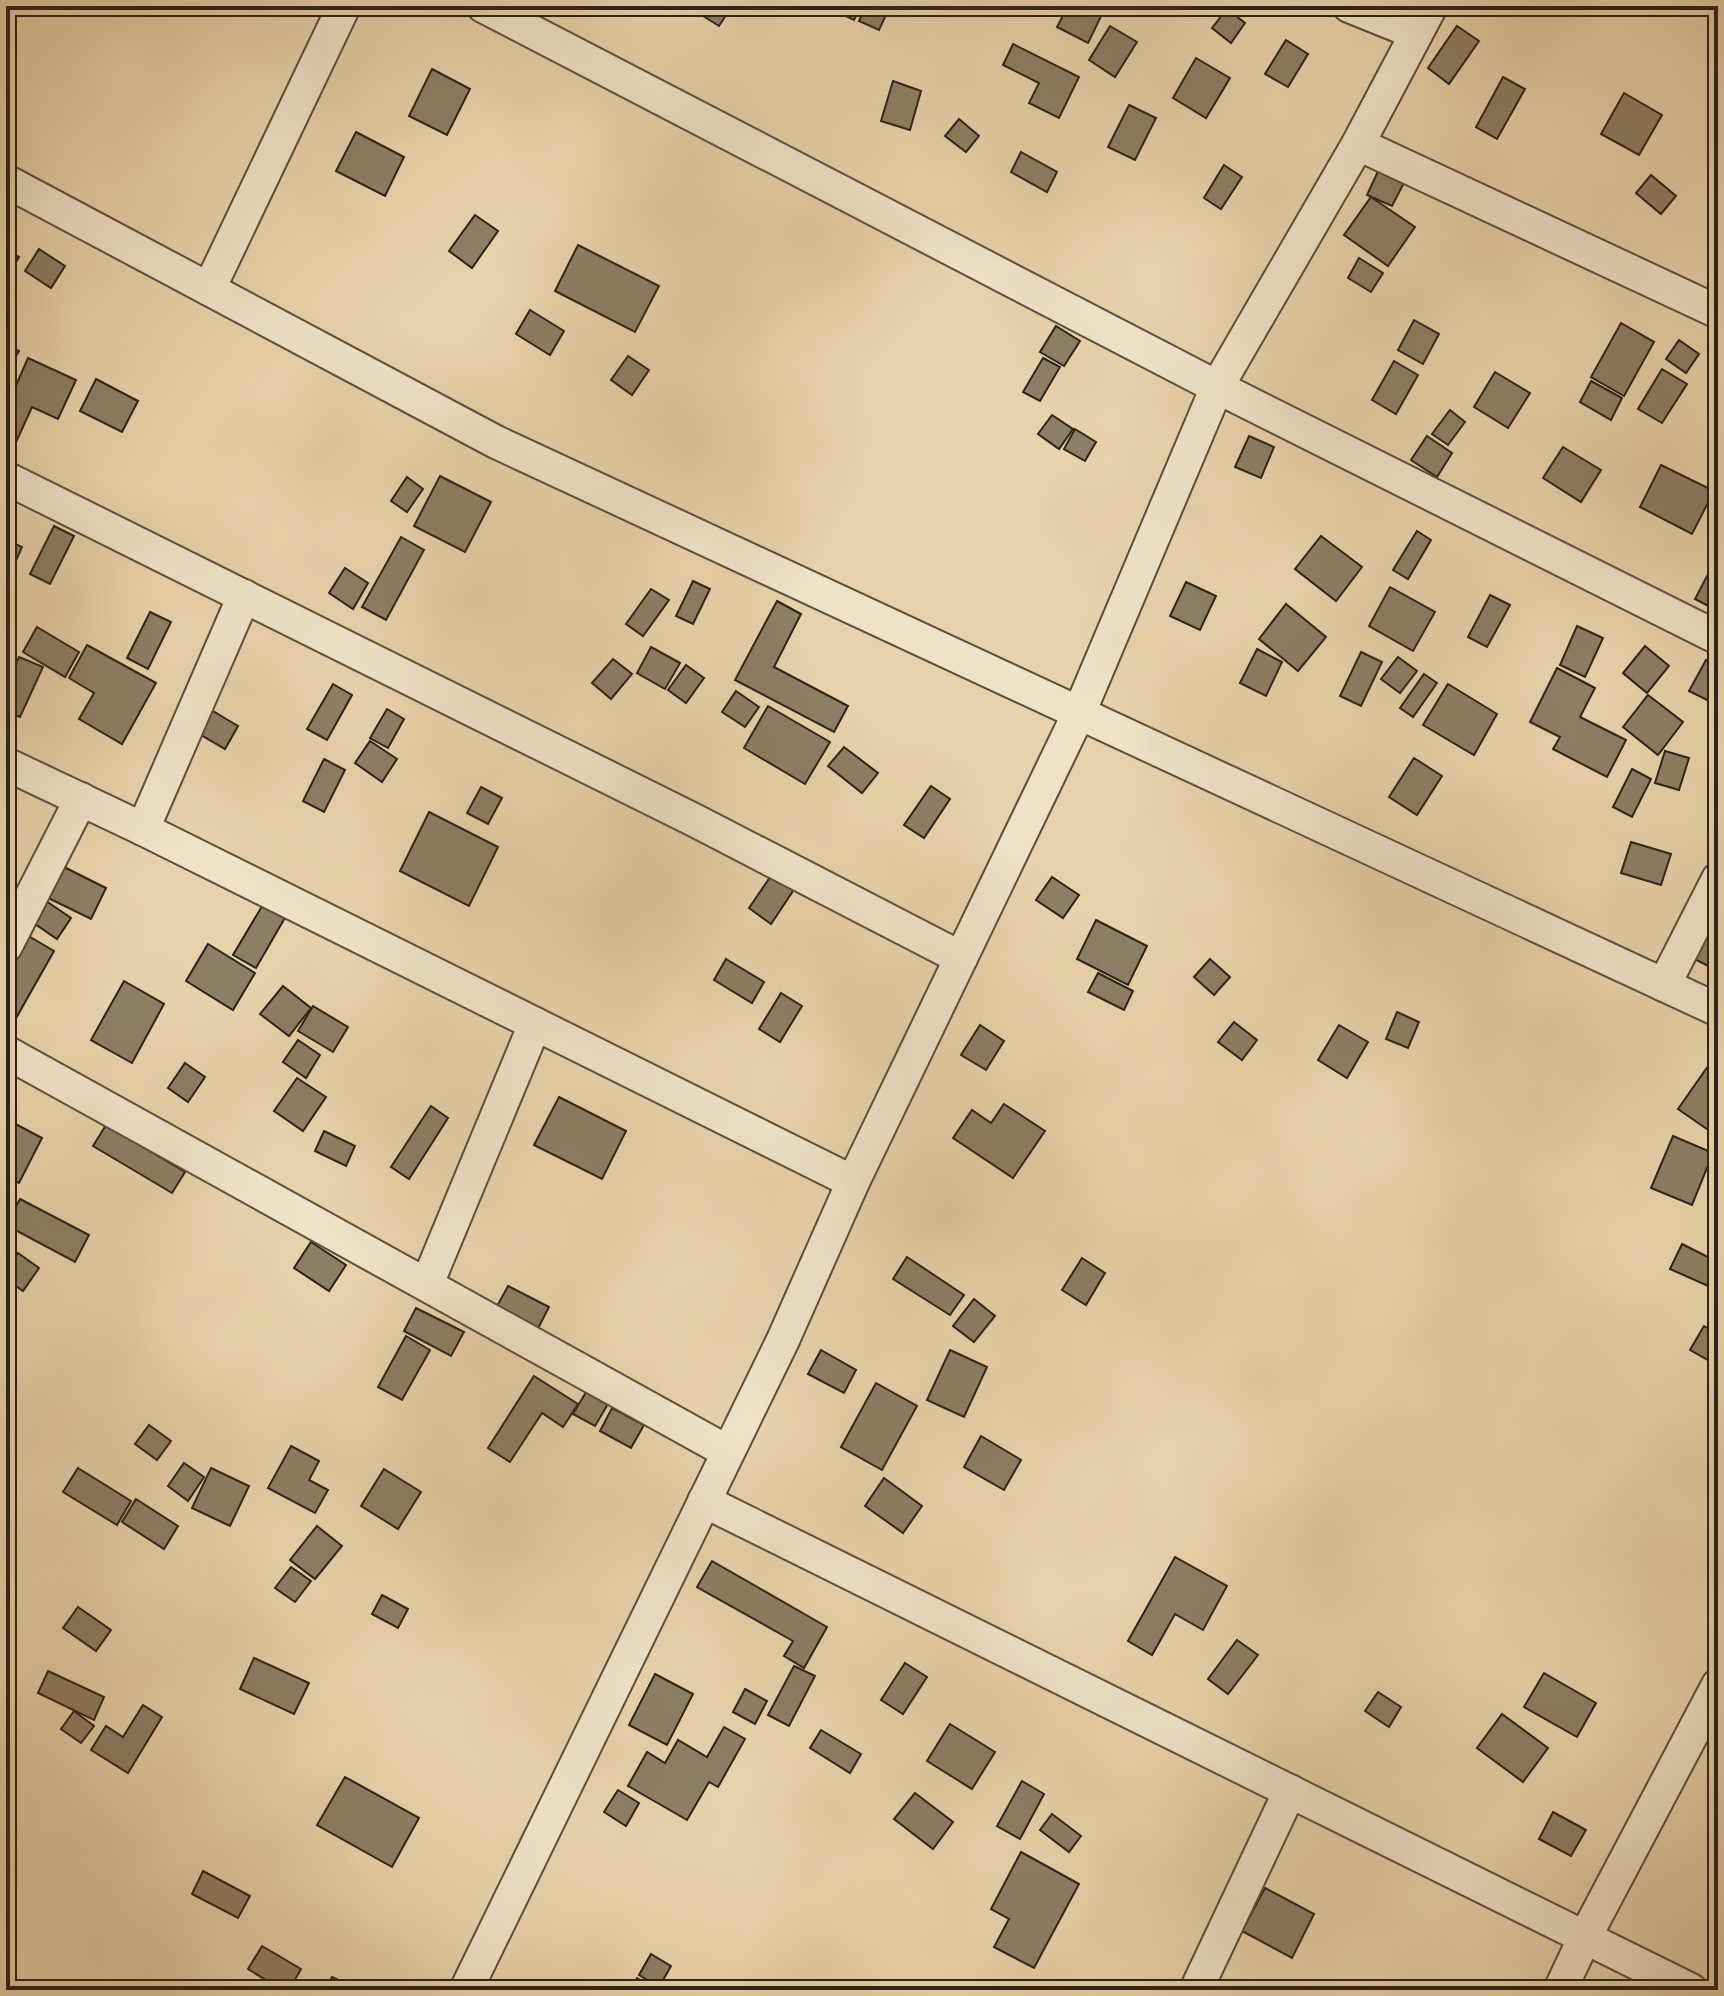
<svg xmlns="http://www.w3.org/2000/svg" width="1724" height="1996" font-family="'IM FELL English',serif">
	<rect width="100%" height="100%" fill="#e8d2ab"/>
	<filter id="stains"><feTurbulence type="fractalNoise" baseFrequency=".0025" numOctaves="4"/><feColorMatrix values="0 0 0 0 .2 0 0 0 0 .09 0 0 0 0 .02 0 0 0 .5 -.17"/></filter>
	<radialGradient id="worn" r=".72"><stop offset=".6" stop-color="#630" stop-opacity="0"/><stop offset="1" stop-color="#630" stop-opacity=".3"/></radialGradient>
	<g fill="#8e7e65" stroke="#2c2219" stroke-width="2">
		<path d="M709,6H732L719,26L703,16Z"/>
		<path d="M825,6H861L854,20Z"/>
		<path d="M866,6H890L879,30L859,21Z"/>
		<path d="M1068,6H1106L1088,43L1057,27Z"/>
		<path d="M1227,9L1245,23L1231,43L1212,28Z"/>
		<path d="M1110,26L1137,42L1115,77L1089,60Z"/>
		<path d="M1457,26L1479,41L1449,84L1428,68Z"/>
		<path d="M1286,40L1308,54L1288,87L1265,74Z"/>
		<path d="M1013,44L1079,77L1059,118L1029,103L1039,83L1003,65Z"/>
		<path d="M1196,58L1230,78L1206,118L1173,98Z"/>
		<path d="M432,69L470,89L447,135L409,116Z"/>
		<path d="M1503,77L1525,89L1497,139L1476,127Z"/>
		<path d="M893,81L921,91L910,130L881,121Z"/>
		<path d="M1624,93L1662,115L1639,155L1601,134Z"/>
		<path d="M1129,105L1156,118L1135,160L1108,147Z"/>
		<path d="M959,119L979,136L966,152L945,136Z"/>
		<path d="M356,132L404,157L385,196L336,171Z"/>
		<path d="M1021,152L1057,172L1047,192L1011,172Z"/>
		<path d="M1385,156L1411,169L1392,206L1367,195Z"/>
		<path d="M1224,165L1242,177L1221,209L1204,198Z"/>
		<path d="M1651,175L1676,196L1661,214L1636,193Z"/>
		<path d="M1371,197L1415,227L1388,266L1344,235Z"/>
		<path d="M475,215L498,231L472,268L449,251Z"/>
		<path d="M578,245L659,286L635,332L555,291Z"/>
		<path d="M6,249L19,257L6,279Z"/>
		<path d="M39,249L65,266L51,288L25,271Z"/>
		<path d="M1359,258L1383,273L1371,292L1348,278Z"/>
		<path d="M530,310L564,331L550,355L516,334Z"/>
		<path d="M1414,320L1439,334L1423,364L1398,350Z"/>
		<path d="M1621,323L1654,342L1624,396L1591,377Z"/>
		<path d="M1056,326L1080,341L1064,366L1040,352Z"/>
		<path d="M1679,340L1699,354L1686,373L1666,359Z"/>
		<path d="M6,345L19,351L6,375Z"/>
		<path d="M628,356L649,370L632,395L611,380Z"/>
		<path d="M28,358L76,380L58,419L32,407L12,451L6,448V408Z"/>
		<path d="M1043,358L1060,367L1040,401L1023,392Z"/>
		<path d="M1394,361L1418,375L1396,414L1372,400Z"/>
		<path d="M1662,369L1687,384L1662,423L1638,409Z"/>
		<path d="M1495,372L1530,393L1508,428L1474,407Z"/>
		<path d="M96,379L138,401L122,432L80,411Z"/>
		<path d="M1591,381L1622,398L1611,420L1580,402Z"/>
		<path d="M1450,410L1465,422L1448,445L1432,434Z"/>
		<path d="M1052,415L1073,429L1059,449L1038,434Z"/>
		<path d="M1075,429L1096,442L1085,461L1064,449Z"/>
		<path d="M1249,436L1274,447L1261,478L1235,467Z"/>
		<path d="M1427,436L1452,453L1437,477L1411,460Z"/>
		<path d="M1563,447L1601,470L1581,502L1543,478Z"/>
		<path d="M1661,465L1714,491L1692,534L1640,507Z"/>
		<path d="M440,476L491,502L465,552L414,526Z"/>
		<path d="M407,477L423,489L407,512L391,501Z"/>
		<path d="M54,526L74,536L50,584L30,574Z"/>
		<path d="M1417,531L1431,540L1408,579L1393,570Z"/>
		<path d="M1321,536L1362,567L1336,601L1295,569Z"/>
		<path d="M401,537L424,550L386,620L362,607Z"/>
		<path d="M6,540L22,547L6,583Z"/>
		<path d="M345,568L368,583L353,609L329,593Z"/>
		<path d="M1707,576L1718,582V611L1695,599Z"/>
		<path d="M693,581L710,589L693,624L676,616Z"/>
		<path d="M1186,582L1216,596L1200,630L1170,616Z"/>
		<path d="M1390,587L1435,612L1413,651L1369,626Z"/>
		<path d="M651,589L669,600L643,636L626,624Z"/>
		<path d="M1490,595L1510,605L1487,647L1468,637Z"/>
		<path d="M777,601L801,614L774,667L848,706L834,732L735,680Z"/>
		<path d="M1286,604L1326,637L1298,671L1259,639Z"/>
		<path d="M150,612L171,622L148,669L127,658Z"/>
		<path d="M1577,626L1603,638L1585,677L1560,665Z"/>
		<path d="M37,627L79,652L65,677L23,652Z"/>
		<path d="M87,645L156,683L122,744L79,719L94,693L69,678Z"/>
		<path d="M1645,646L1669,666L1647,693L1623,673Z"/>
		<path d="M651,647L680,663L665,689L637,673Z"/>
		<path d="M1257,649L1282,662L1266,696L1240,683Z"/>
		<path d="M1361,652L1382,662L1361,706L1340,696Z"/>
		<path d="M19,657L43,667L20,717L6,711V686Z"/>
		<path d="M1398,657L1417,671L1400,693L1381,679Z"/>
		<path d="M613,659L632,674L611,699L592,683Z"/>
		<path d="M1706,660L1718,667V699L1715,704L1689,691Z"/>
		<path d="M686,665L704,678L686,703L668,690Z"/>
		<path d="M1557,668L1595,688L1580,717L1626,740L1607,777L1553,749L1560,737L1530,722Z"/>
		<path d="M1424,674L1437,683L1413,717L1400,708Z"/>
		<path d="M333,684L352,695L327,740L307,729Z"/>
		<path d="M1448,684L1497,714L1474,755L1423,725Z"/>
		<path d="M736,691L759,707L745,727L722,712Z"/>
		<path d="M1648,695L1683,722L1658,755L1623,727Z"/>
		<path d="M198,702L238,726L225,749L184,725Z"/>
		<path d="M768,706L830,742L805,784L744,748Z"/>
		<path d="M387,709L404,719L388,748L370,738Z"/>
		<path d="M370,741L397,759L382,782L355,763Z"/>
		<path d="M844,747L878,773L862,793L828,766Z"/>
		<path d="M1665,751L1689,758L1679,790L1655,783Z"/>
		<path d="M1414,758L1442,776L1417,815L1389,797Z"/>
		<path d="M324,759L345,770L324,812L303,801Z"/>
		<path d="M1632,769L1651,779L1632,817L1613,807Z"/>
		<path d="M931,786L950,799L924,838L904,825Z"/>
		<path d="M481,787L502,798L488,824L467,813Z"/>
		<path d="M429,812L498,847L469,906L400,871Z"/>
		<path d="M6,813L15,816L7,839H6Z"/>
		<path d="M1631,842L1671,854L1661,885L1621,873Z"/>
		<path d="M54,862L106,888L91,919L38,893Z"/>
		<path d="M773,873L795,888L771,924L749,908Z"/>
		<path d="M1052,877L1079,895L1063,918L1036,900Z"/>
		<path d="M36,894L71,918L57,939L22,915Z"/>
		<path d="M268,896L290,909L256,968L233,955Z"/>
		<path d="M1703,914L1718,921V971L1683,953Z"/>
		<path d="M1096,920L1147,946L1128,985L1077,959Z"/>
		<path d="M15,928L54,951L15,1020L6,1015V944Z"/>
		<path d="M208,944L255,973L233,1010L186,981Z"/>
		<path d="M726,959L764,982L752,1003L714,980Z"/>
		<path d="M1210,959L1230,977L1214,995L1194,977Z"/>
		<path d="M1098,973L1133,991L1124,1010L1088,992Z"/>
		<path d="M124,981L164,1004L132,1063L91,1040Z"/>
		<path d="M283,986L311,1008L289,1036L260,1014Z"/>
		<path d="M781,993L802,1006L780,1042L759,1029Z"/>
		<path d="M313,1006L348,1027L333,1052L298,1031Z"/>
		<path d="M1397,1012L1419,1022L1408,1048L1386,1039Z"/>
		<path d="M1234,1022L1257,1040L1242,1060L1218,1042Z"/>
		<path d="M980,1025L1004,1041L986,1070L961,1055Z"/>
		<path d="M1339,1025L1368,1042L1347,1078L1318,1060Z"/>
		<path d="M298,1040L320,1055L306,1078L283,1062Z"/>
		<path d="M1713,1059L1718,1062V1129L1714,1134L1678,1109Z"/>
		<path d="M185,1063L205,1077L188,1102L168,1088Z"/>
		<path d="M297,1078L326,1097L303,1131L274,1111Z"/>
		<path d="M559,1097L626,1131L602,1179L534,1145Z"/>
		<path d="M1004,1104L1045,1131L1013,1178L953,1138L972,1110L991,1123Z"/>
		<path d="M431,1106L448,1118L409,1179L391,1167Z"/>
		<path d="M6,1119L42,1138L19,1183L6,1177Z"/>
		<path d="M106,1125L185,1172L172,1193L93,1146Z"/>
		<path d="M324,1131L355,1146L346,1166L315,1151Z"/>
		<path d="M1673,1136L1713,1153L1692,1205L1651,1188Z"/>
		<path d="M20,1199L89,1235L75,1262L6,1225Z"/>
		<path d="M311,1242L346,1265L329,1291L294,1268Z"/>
		<path d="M1682,1244L1718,1262L1717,1290L1670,1269Z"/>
		<path d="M18,1253L39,1268L23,1291L6,1279V1270Z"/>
		<path d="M907,1257L964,1295L950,1315L893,1279Z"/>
		<path d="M1082,1258L1105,1273L1086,1305L1062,1290Z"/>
		<path d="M508,1286L549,1307L526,1352L484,1330Z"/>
		<path d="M974,1299L995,1316L974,1342L953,1326Z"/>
		<path d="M416,1308L464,1332L451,1356L404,1331Z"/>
		<path d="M1704,1326L1718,1334V1355L1713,1363L1690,1350Z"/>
		<path d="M406,1336L430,1350L402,1400L378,1387Z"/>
		<path d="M821,1350L856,1370L844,1393L808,1374Z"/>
		<path d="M950,1350L987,1367L964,1417L927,1400Z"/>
		<path d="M534,1376L578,1404L563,1427L542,1413L510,1462L488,1448Z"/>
		<path d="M876,1383L917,1406L882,1470L841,1447Z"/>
		<path d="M586,1392L608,1404L595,1426L573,1414Z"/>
		<path d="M612,1408L644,1425L631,1448L600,1431Z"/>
		<path d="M149,1425L171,1441L157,1460L135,1444Z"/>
		<path d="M981,1436L1021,1460L1004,1490L964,1467Z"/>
		<path d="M291,1446L319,1461L309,1480L328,1490L315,1513L268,1488Z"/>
		<path d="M184,1463L204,1477L188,1501L168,1486Z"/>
		<path d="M78,1468L131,1501L117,1525L63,1492Z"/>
		<path d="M211,1468L249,1486L230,1526L192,1508Z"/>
		<path d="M384,1469L421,1492L398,1529L361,1506Z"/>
		<path d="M884,1478L922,1506L903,1533L865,1506Z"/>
		<path d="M136,1499L178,1526L164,1549L122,1522Z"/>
		<path d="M317,1526L342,1546L315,1579L290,1560Z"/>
		<path d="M1175,1557L1227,1586L1203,1630L1175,1614L1152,1655L1128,1641Z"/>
		<path d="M712,1561L827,1627L804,1668L784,1656L793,1641L697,1587Z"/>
		<path d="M291,1567L311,1581L295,1602L275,1588Z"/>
		<path d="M382,1595L408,1609L398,1628L372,1614Z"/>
		<path d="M78,1607L111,1630L96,1651L63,1628Z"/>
		<path d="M1237,1640L1258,1655L1228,1694L1208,1679Z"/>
		<path d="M254,1658L309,1683L294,1714L240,1689Z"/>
		<path d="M905,1663L927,1677L903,1714L881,1700Z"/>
		<path d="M794,1666L815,1676L789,1726L768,1715Z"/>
		<path d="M48,1671L104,1697L94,1720L38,1693Z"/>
		<path d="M1544,1673L1596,1703L1577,1737L1524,1707Z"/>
		<path d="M655,1674L693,1694L667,1745L629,1725Z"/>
		<path d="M745,1689L767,1701L755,1724L733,1712Z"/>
		<path d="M1378,1692L1401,1707L1389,1727L1365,1711Z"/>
		<path d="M143,1705L162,1717L128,1773L91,1750L106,1726L123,1737Z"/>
		<path d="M74,1711L94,1726L81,1743L61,1729Z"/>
		<path d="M1502,1714L1548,1748L1523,1782L1477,1748Z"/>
		<path d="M950,1724L995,1752L972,1789L927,1761Z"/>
		<path d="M724,1727L745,1739L718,1787L709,1782L687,1820L628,1786L647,1752L665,1763L678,1740L707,1757Z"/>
		<path d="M821,1730L861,1754L850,1773L810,1748Z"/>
		<path d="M345,1777L419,1818L392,1867L317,1825Z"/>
		<path d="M1022,1781L1044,1794L1020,1839L997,1826Z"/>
		<path d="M618,1790L639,1803L626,1826L604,1812Z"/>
		<path d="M915,1793L953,1822L933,1849L894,1819Z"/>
		<path d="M1553,1812L1586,1830L1571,1856L1539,1839Z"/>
		<path d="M1052,1814L1081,1836L1069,1852L1040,1830Z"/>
		<path d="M1021,1852L1079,1884L1034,1968L994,1947L1009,1919L991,1909Z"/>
		<path d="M203,1871L250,1896L238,1918L192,1894Z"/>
		<path d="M1265,1888L1314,1914L1292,1958L1242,1931Z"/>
		<path d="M262,1946L301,1969L289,1990H282L248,1969Z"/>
		<path d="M651,1954L671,1966L659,1987L639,1975Z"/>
		<path d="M332,1977L359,1990H325Z"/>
		<path d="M637,1978L658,1990H630Z"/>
	</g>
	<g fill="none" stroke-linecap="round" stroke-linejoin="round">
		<g stroke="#5b4e3e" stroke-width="36">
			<g id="street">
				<path d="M483,6L1217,387L1718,638"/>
				<path d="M1349,6L1416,33"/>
				<path d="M1358,144L1718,312"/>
				<path d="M6,181L496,442L1718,1010"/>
				<path d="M209,289L344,6"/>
				<path d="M6,478L696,821L961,958"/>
				<path d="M6,764L143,829L853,1182"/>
				<path d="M143,829L244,596"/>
				<path d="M6,946L81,799"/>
				<path d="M1664,985L1718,879"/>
				<path d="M6,1052L728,1452"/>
				<path d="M427,1284L535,1024"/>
				<path d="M704,1501L1691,1990"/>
				<path d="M466,1990L783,1340L853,1182L1079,713L1217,387L1358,144L1431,6"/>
				<path d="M1196,1990L1290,1791"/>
				<path d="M1560,1990L1585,1937L1718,1685"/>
			</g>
		</g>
		<use href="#street" stroke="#f0e2c8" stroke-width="32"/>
	</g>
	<rect width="1724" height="1996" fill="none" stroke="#e8d2ab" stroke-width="32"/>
	<rect x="8" y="8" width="1708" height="1980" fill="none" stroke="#2c2219" stroke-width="4"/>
	<rect x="16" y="16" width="1692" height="1964" fill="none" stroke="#2c2219" stroke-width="2"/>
	<rect width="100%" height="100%" filter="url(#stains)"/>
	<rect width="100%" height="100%" fill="url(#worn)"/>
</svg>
